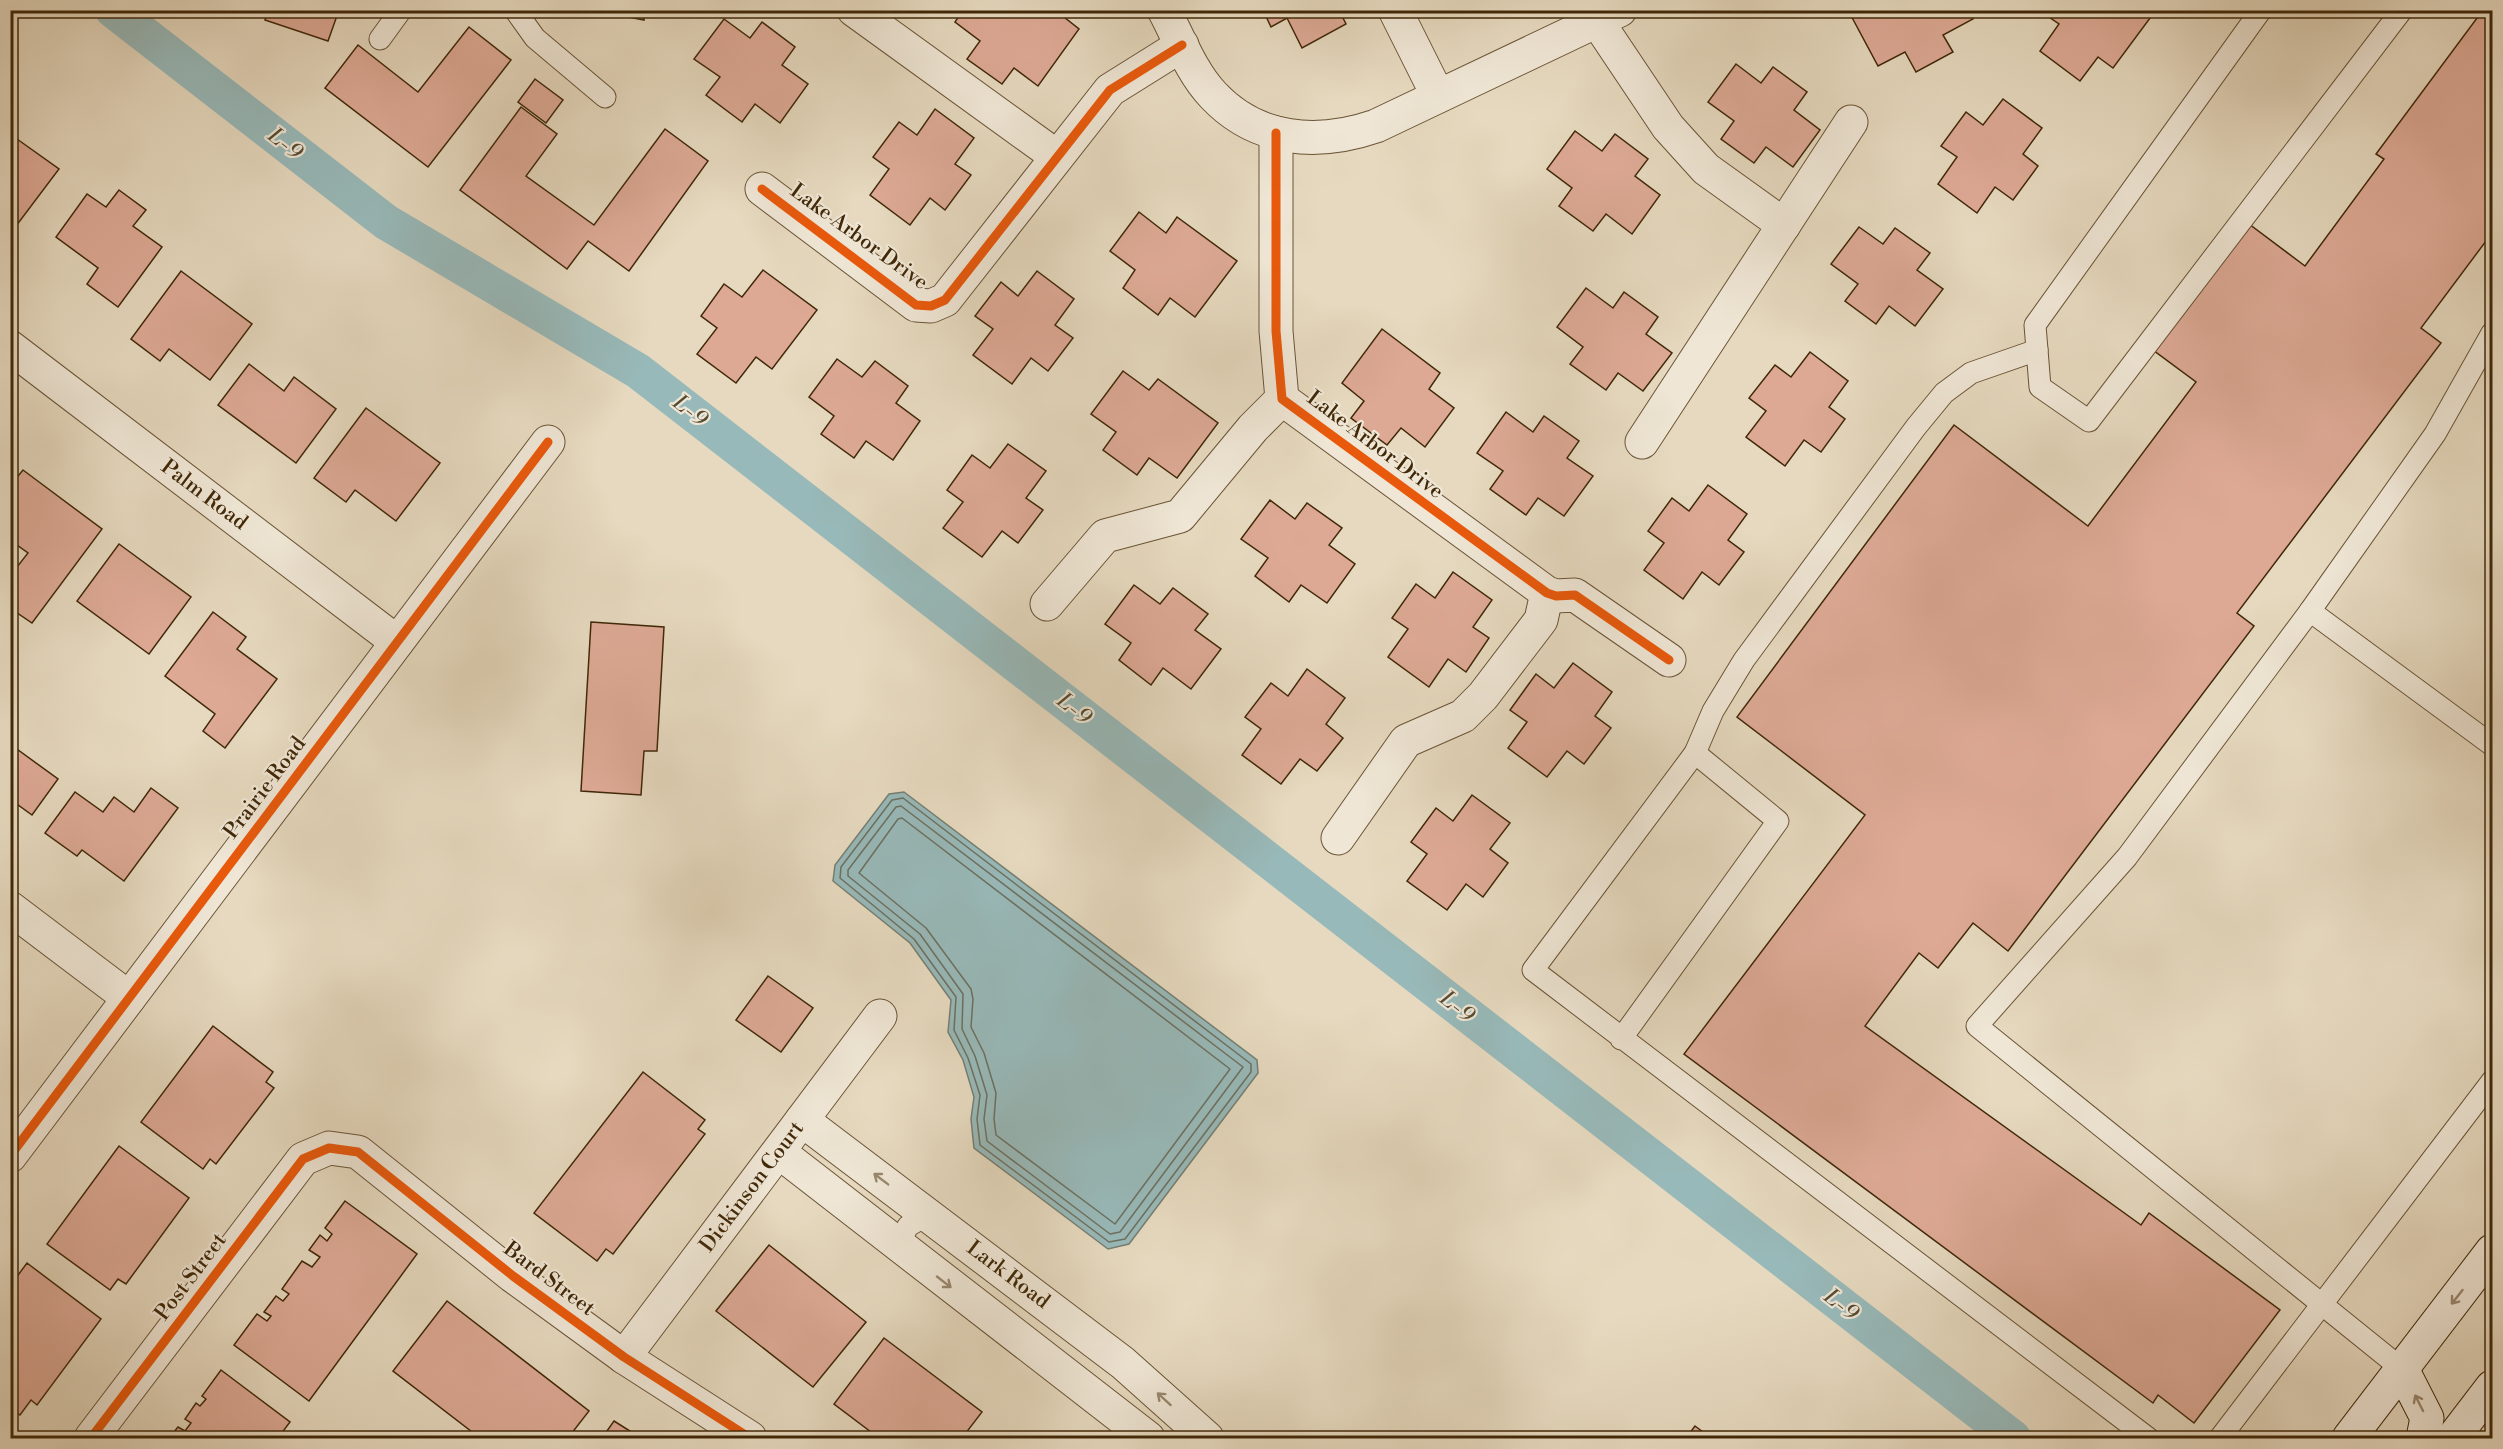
<svg xmlns="http://www.w3.org/2000/svg" width="2503" height="1449" font-family="'Libre Bodoni',serif">
	<rect width="100%" height="100%" fill="#e6d9bf"/>
	<filter id="stains"><feTurbulence type="fractalNoise" baseFrequency=".00333" numOctaves="4"/><feColorMatrix values="0 0 0 0 .2 0 0 0 0 .09 0 0 0 0 .02 0 0 0 .5 -.17"/></filter>
	<radialGradient id="worn" r=".72"><stop offset=".6" stop-color="#630" stop-opacity="0"/><stop offset="1" stop-color="#630" stop-opacity=".3"/></radialGradient>
	<path fill="#98b9b9" stroke="#757f72" stroke-width="1.5" d="M904,792L1257,1060L1258,1073L1129,1244L1108,1249L974,1148L971,1119L974,1097L963,1060L948,1032L951,1000L910,943L833,881L835,865L889,794Z"/>
	<g fill="none" stroke-linecap="round" stroke-linejoin="round">
		<g stroke="#6c7060" stroke-width="1.5">
			<path d="M903,798L1251,1064V1072L1125,1239L1109,1242L980,1145L977,1119L980,1095L968,1058L954,1030L956,997L914,939L840,878L841,867L892,800Z"/>
			<path d="M901,806L1243,1067L1120,1232L1110,1234L987,1141L984,1119L987,1095L975,1056L962,1029L963,994L920,934L848,876V870L896,807Z"/>
			<path d="M902,818L1230,1069L1115,1224L996,1135L994,1119L996,1093L984,1053L971,1027L973,999L971,989L926,928L859,873L898,819Z"/>
		</g>
		<path stroke="#98b9b9" stroke-width="36" d="M113,10L386,222L638,371L2013,1438"/>
	</g>
	<g fill="#dda995" stroke="#402808" stroke-width="1.5">
		<path d="M268,10H339L328,41L265,20Z"/>
		<path d="M594,10H645L644,20Z"/>
		<path d="M963,10H1055L1079,29L1038,86L1014,68L1002,84L967,59L980,41L955,22Z"/>
		<path d="M1263,10H1339L1346,24L1302,48L1287,18L1271,27Z"/>
		<path d="M1848,10H1969L1973,19L1943,35L1953,52L1916,72L1905,52L1878,66Z"/>
		<path d="M2045,10H2156L2113,68L2098,57L2080,81L2040,51L2059,24L2043,13Z"/>
		<path d="M2483,10H2492V233L2421,328L2441,343L2237,613L2254,626L2008,951L1973,923L1938,968L1919,953L1865,1026L2141,1225L2149,1213L2280,1310L2194,1423L2158,1395L2153,1403L1684,1054L1865,815L1737,717L1954,425L2088,526L2196,382L2153,350L2249,224L2305,266L2384,159L2376,154Z"/>
		<path d="M724,19L750,38L762,22L795,47L782,65L808,84L780,123L755,104L742,122L706,95L720,77L694,59Z"/>
		<path d="M469,27L511,60L428,167L325,88L358,45L418,92Z"/>
		<path d="M1736,64L1761,83L1773,67L1807,92L1794,110L1820,130L1793,167L1766,147L1754,163L1721,139L1734,121L1708,102Z"/>
		<path d="M535,79L563,100L546,123L518,102Z"/>
		<path d="M2003,99L2042,128L2023,154L2038,166L2013,200L1995,187L1977,213L1938,184L1957,157L1941,146L1966,112L1983,125Z"/>
		<path d="M521,107L557,134L526,176L594,225L665,129L708,161L629,271L588,241L567,269L460,190Z"/>
		<path d="M935,109L974,138L955,164L971,175L945,210L930,198L910,225L870,195L889,169L873,157L899,122L917,135Z"/>
		<path d="M1575,131L1602,151L1615,134L1648,159L1635,176L1660,195L1632,234L1606,214L1593,231L1559,206L1572,188L1547,169Z"/>
		<path d="M10,134L59,169L10,234Z"/>
		<path d="M119,190L146,210L133,226L162,247L118,307L87,284L98,268L56,237L87,194L106,207Z"/>
		<path d="M1139,212L1166,233L1177,217L1237,261L1195,317L1170,298L1158,315L1123,288L1135,270L1110,251Z"/>
		<path d="M1859,227L1883,244L1895,228L1930,253L1917,270L1943,289L1915,326L1889,306L1876,324L1845,301L1858,284L1831,264Z"/>
		<path d="M763,270L817,310L772,369L756,357L736,383L697,354L717,328L701,316L724,284L742,297Z"/>
		<path d="M181,271L252,324L210,380L169,349L160,361L131,339Z"/>
		<path d="M1037,271L1074,299L1055,325L1073,338L1048,371L1031,358L1012,384L973,355L993,329L975,316L1001,282L1018,296Z"/>
		<path d="M1586,288L1613,308L1624,292L1658,317L1646,334L1672,353L1643,391L1618,373L1606,390L1570,364L1583,347L1557,327Z"/>
		<path d="M1382,329L1440,373L1429,389L1454,408L1425,447L1401,428L1387,445L1351,418L1364,401L1342,383Z"/>
		<path d="M1810,352L1848,381L1829,407L1845,419L1821,452L1804,440L1785,466L1746,437L1766,411L1749,398L1775,365L1791,377Z"/>
		<path d="M837,359L862,377L875,361L908,386L896,403L920,421L893,460L866,441L854,458L821,434L834,416L809,397Z"/>
		<path d="M249,364L284,391L294,377L336,409L296,463L218,405Z"/>
		<path d="M1123,371L1149,390L1158,379L1218,423L1177,478L1149,458L1137,475L1103,450L1116,432L1091,414Z"/>
		<path d="M366,408L440,463L396,521L355,490L346,502L314,478Z"/>
		<path d="M1506,412L1533,432L1544,416L1579,441L1567,458L1593,476L1564,516L1538,498L1526,515L1490,489L1503,471L1477,453Z"/>
		<path d="M1008,444L1046,471L1026,498L1043,510L1018,543L1002,531L982,557L943,528L963,502L947,490L972,455L990,468Z"/>
		<path d="M23,470L102,529L32,623L10,608V576L28,553L10,540V486Z"/>
		<path d="M1708,485L1747,514L1728,540L1744,552L1719,585L1702,572L1683,599L1644,570L1664,543L1648,531L1672,498L1689,511Z"/>
		<path d="M1270,500L1295,519L1307,503L1342,528L1329,545L1355,564L1327,603L1301,585L1289,602L1255,576L1268,558L1241,539Z"/>
		<path d="M119,544L191,597L149,654L77,601Z"/>
		<path d="M1453,572L1492,600L1473,627L1489,638L1466,672L1448,659L1429,687L1388,657L1408,629L1392,618L1416,584L1435,598Z"/>
		<path d="M1134,585L1160,604L1173,588L1208,614L1195,630L1221,649L1191,689L1163,668L1151,685L1119,660L1131,643L1105,624Z"/>
		<path d="M213,612L246,637L237,649L277,679L225,748L203,731L215,714L165,676Z"/>
		<path d="M591,622L664,627L657,751H644L641,795L581,791Z"/>
		<path d="M1573,663L1612,692L1595,716L1611,728L1584,764L1567,751L1547,777L1508,748L1527,722L1510,710L1536,674L1554,688Z"/>
		<path d="M1307,669L1345,698L1326,724L1343,738L1317,771L1300,759L1281,784L1242,755L1261,729L1245,717L1271,683L1288,696Z"/>
		<path d="M10,744L58,779L32,815L10,799Z"/>
		<path d="M151,788L178,808L124,881L82,850L77,856L45,833L75,792L103,812L114,797L134,812Z"/>
		<path d="M1472,795L1510,823L1490,849L1508,863L1483,897L1466,884L1447,910L1407,881L1427,854L1411,842L1436,808L1453,821Z"/>
		<path d="M768,976L813,1008L781,1052L736,1020Z"/>
		<path d="M213,1026L273,1072L266,1082L274,1088L216,1164L210,1159L203,1169L141,1122Z"/>
		<path d="M643,1072L705,1120L698,1129L705,1134L613,1254L606,1249L597,1261L534,1213Z"/>
		<path d="M119,1146L189,1198L126,1284L118,1279L110,1290L47,1244Z"/>
		<path d="M345,1201L417,1254L309,1401L234,1345L257,1314L267,1321L271,1316L264,1312L276,1296L283,1301L289,1294L282,1289L302,1261L312,1267L320,1257L309,1250L320,1235L327,1241L332,1234L325,1228Z"/>
		<path d="M769,1245L866,1322L813,1387L716,1311Z"/>
		<path d="M27,1263L101,1319L37,1405L31,1400L20,1415L10,1408V1286Z"/>
		<path d="M447,1301L589,1411L568,1438H480L393,1371Z"/>
		<path d="M884,1338L982,1412L962,1438H879L834,1404Z"/>
		<path d="M221,1370L290,1422L278,1438H169L178,1427L185,1431L191,1423L185,1419L196,1403L200,1406L206,1399L202,1396Z"/>
		<path d="M614,1421L641,1438H602Z"/>
		<path d="M1695,1426L1711,1438H1686Z"/>
	</g>
	<g fill="none" stroke-linecap="round" stroke-linejoin="round">
		<g stroke="#6a5436" stroke-width="23">
			<g id="lane">
				<path d="M515,10L535,38L605,97"/>
				<path d="M2261,10L2035,325L2040,387L2089,421L2402,10"/>
				<path d="M380,39L401,10"/>
				<path d="M2310,611L2492,745"/>
				<path d="M1695,753L1713,711L1744,660L1916,427L1944,393L1971,373L2037,350"/>
				<path d="M1621,1039L1778,821L1695,753L1533,970L2148,1438"/>
				<path d="M898,1246L908,1226L928,1215"/>
				<path d="M2402,1369L1977,1026L2127,857L2310,611L2435,434L2492,333"/>
				<path d="M2220,1438L2492,1081"/>
			</g>
		</g>
		<g stroke="#6a5436" stroke-width="35">
			<g id="street">
				<path d="M854,10L1056,156"/>
				<path d="M1164,10C1179,38 1191,72 1213,95C1257,142 1318,146 1376,126L1620,10"/>
				<path d="M1395,10L1438,96"/>
				<path d="M1597,21L1668,127L1706,169L1784,225"/>
				<path d="M1276,133V331L1282,399L1547,593L1556,596L1575,595L1669,660"/>
				<path d="M762,189L916,305L931,306L945,300L1110,90L1182,45"/>
				<path d="M10,347L397,642"/>
				<path d="M1642,442L1851,122"/>
				<path d="M1047,604L1105,536L1180,516L1253,428L1282,399"/>
				<path d="M1338,838L1406,741L1463,716L1483,696L1541,620L1547,593"/>
				<path d="M10,908L129,998"/>
				<path d="M802,1120L1123,1363L1207,1438"/>
				<path d="M779,1152L1148,1438"/>
				<path d="M10,1156L548,442"/>
				<path d="M624,1357L880,1016"/>
				<path d="M91,1438L303,1159L329,1148L358,1152L513,1276L624,1357L750,1438"/>
			</g>
		</g>
		<g stroke="#402808" stroke-width="35">
			<g id="secondary">
				<path d="M2402,1369L2427,1418L2423,1438"/>
				<path d="M2349,1438L2492,1251"/>
				<path d="M2453,1438L2492,1387"/>
			</g>
		</g>
		<use href="#lane" stroke="#efe6d5" stroke-width="21"/>
		<use href="#street" stroke="#efe6d5" stroke-width="33"/>
		<use href="#secondary" stroke="#efe6d5" stroke-width="33"/>
		<g stroke="#efe6d5" stroke-width="13">
			<g id="cycleway">
				<path d="M1276,133V331L1282,399L1547,593L1556,596L1575,595L1669,660"/>
				<path d="M762,189L916,305L931,306L945,300L1110,90L1182,45"/>
				<path d="M10,1156L548,442"/>
				<path d="M91,1438L303,1159L329,1148L358,1152L513,1276L624,1357L750,1438"/>
			</g>
		</g>
		<use href="#cycleway" stroke="#e8590c" stroke-width="9"/>
	</g>
	<defs><path id="oneway-shaft" d="M-6 0H5M1.5-3L5.5 0L1.5 3" fill="none" stroke-width="1.6" stroke-linecap="round" stroke-linejoin="round" transform="scale(1.5)"/></defs>
	<g stroke="#98876e">
		<use href="#oneway-shaft" transform="translate(881 1179) rotate(-143)"/>
		<use href="#oneway-shaft" transform="translate(944 1282) rotate(38)"/>
		<use href="#oneway-shaft" transform="translate(2457 1297) rotate(128)"/>
		<use href="#oneway-shaft" transform="translate(1164 1399) rotate(-138)"/>
		<use href="#oneway-shaft" transform="translate(2419 1403) rotate(-117)"/>
	</g>
	<g text-anchor="middle" dominant-baseline="central" stroke-width="4.5" stroke-linejoin="round" paint-order="stroke">
		<g font-size="21" fill="#402808" stroke="#efe6d5">
			<text transform="translate(859 237) rotate(36)">Lake Arbor Drive</text>
			<text transform="translate(1375 445) rotate(37)">Lake Arbor Drive</text>
			<text transform="translate(204 495) rotate(37)">Palm Road</text>
			<text transform="translate(265 788) rotate(-53)">Prairie Road</text>
			<text transform="translate(752 1187) rotate(-53)">Dickinson Court</text>
			<text transform="translate(1008 1275) rotate(37)">Lark Road</text>
			<text transform="translate(191 1277) rotate(-53)">Post Street</text>
			<text transform="translate(549 1279) rotate(37)">Bard Street</text>
		</g>
		<g font-size="22" font-style="italic" fill="#564c34" stroke="#efe6d5">
			<text transform="translate(285 144) rotate(38)">L-9</text>
			<text transform="translate(690 411) rotate(38)">L-9</text>
			<text transform="translate(1074 709) rotate(38)">L-9</text>
			<text transform="translate(1457 1007) rotate(38)">L-9</text>
			<text transform="translate(1841 1305) rotate(38)">L-9</text>
		</g>
	</g>
	<rect width="2503" height="1449" fill="none" stroke="#e6d9bf" stroke-width="36"/>
	<rect x="12" y="12" width="2479" height="1425" fill="none" stroke="#402808" stroke-width="3"/>
	<rect x="18" y="18" width="2467" height="1413" fill="none" stroke="#402808" stroke-width="1.5"/>
	<rect width="100%" height="100%" filter="url(#stains)"/>
	<rect width="100%" height="100%" fill="url(#worn)"/>
</svg>
